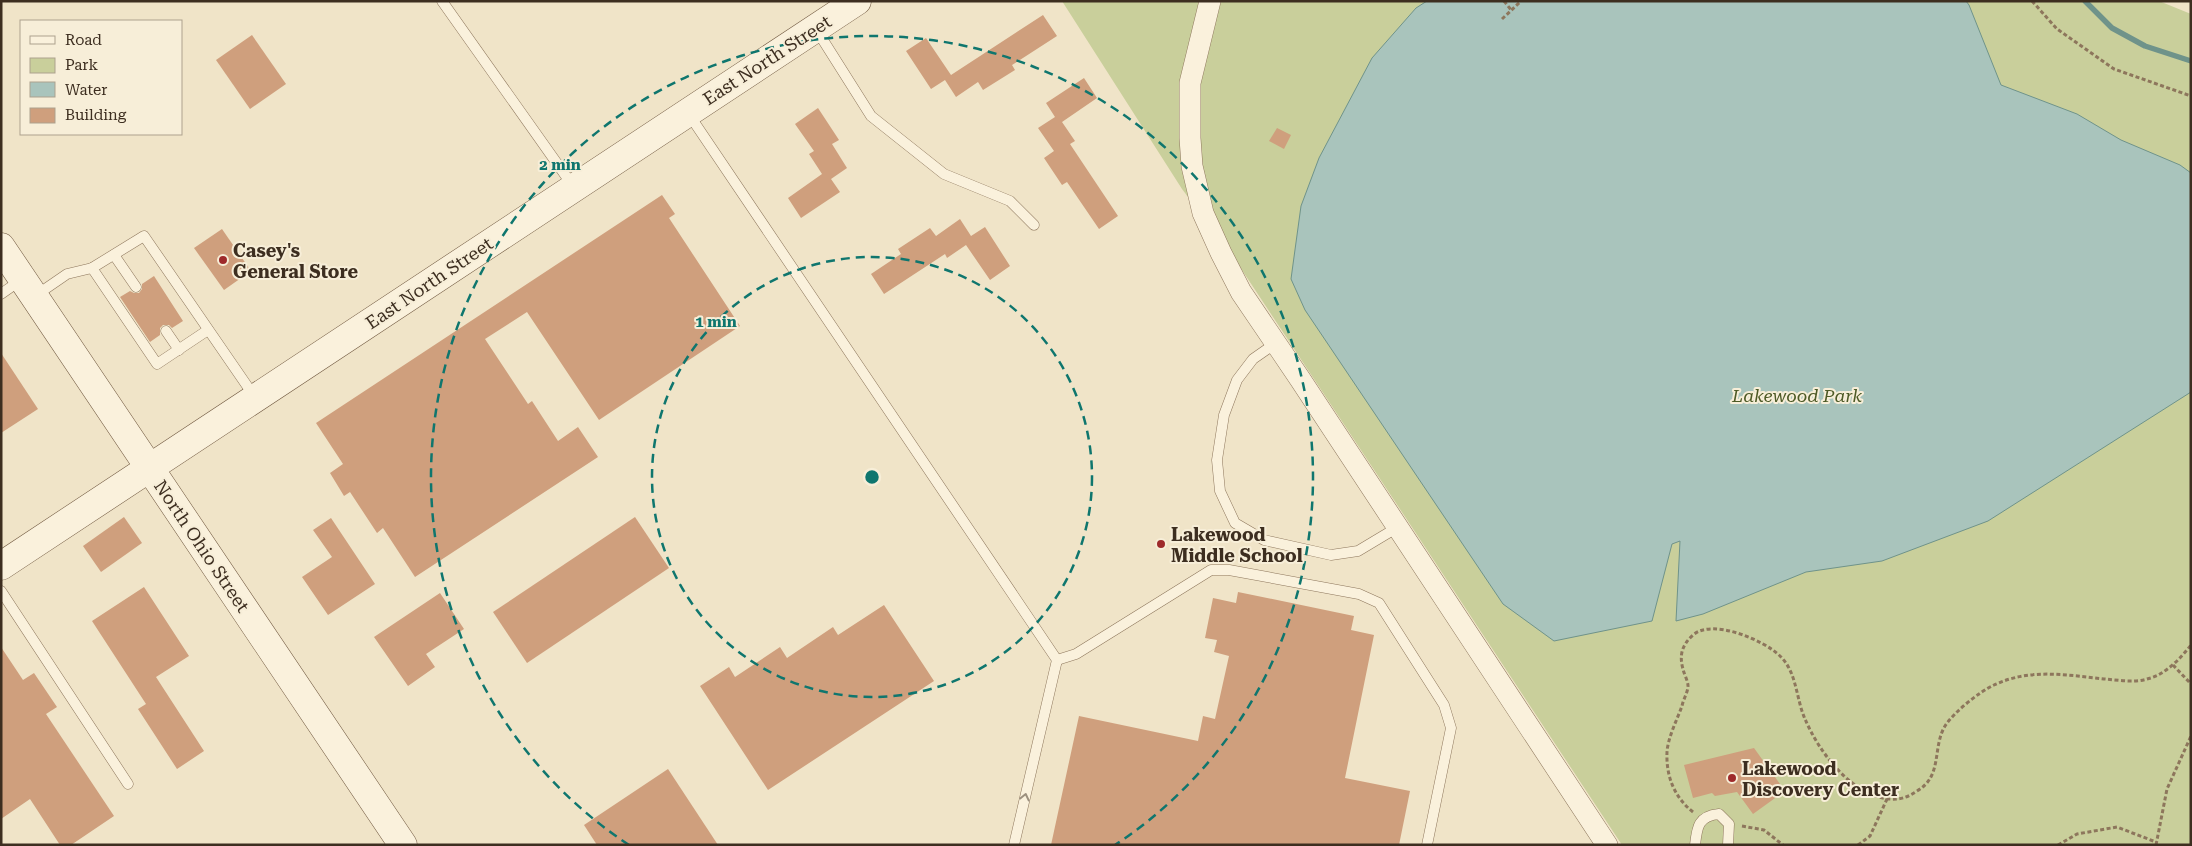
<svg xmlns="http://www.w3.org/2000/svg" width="2192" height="846" font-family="'Roboto Serif',serif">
	<rect width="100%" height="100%" fill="#f0e4c8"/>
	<path fill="#c9cf9b" d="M1062,1H2159L2191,14V845H1622L1236,261L1182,189Z"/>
	<path fill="#a9c4bc" stroke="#6f938a" d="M1427,1H1966L1969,5L2001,85L2077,114L2121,140L2180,165L2191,173V392L1988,521L1882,561L1806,572L1703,614L1676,621L1680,541L1672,544L1652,621L1554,641L1503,604L1305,310L1291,279L1301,206L1319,158L1372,58L1416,8Z"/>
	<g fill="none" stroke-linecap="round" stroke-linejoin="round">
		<path stroke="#6f938a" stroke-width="5.5" d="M2085,1L2112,28L2145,46L2191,61"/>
	</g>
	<g fill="#cf9f7d">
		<path d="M1043,15L1057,36L1012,65L1015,70L983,90L978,82L956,97L945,80L931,89L906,51L926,38L951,75Z"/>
		<path d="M252,35L286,84L250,109L216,60Z"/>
		<path d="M1084,78L1097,98L1062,122L1075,141L1070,144L1118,216L1099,229L1067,182L1062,185L1044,158L1054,151L1038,128L1055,117L1046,103Z"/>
		<path d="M818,108L839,140L832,144L847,168L831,179L840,192L801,218L788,198L822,174L809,154L814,151L795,124Z"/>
		<path d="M1277,128L1291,135L1284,149L1269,141Z"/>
		<path d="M662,195L675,214L669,218L740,326L599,420L527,312L485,339L528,404L532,401L558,441L578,427L598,457L415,577L383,528L377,533L350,492L344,496L330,473L343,464L316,423Z"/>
		<path d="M960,219L971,236L985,227L1010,266L990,280L966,245L947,258L945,254L884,294L871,274L901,254L898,249L930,228L936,236Z"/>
		<path d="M222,229L251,271L224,290L194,248Z"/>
		<path d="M154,276L183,321L172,328L169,325H163L160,328V335L150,342L120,297L130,291L134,293H139L142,289V284Z"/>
		<path d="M1,353L38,409L1,433Z"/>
		<path d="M124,517L142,543L101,572L83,546Z"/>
		<path d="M635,517L669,568L527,663L493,612Z"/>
		<path d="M331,518L375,584L328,615L302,577L332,557L313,530Z"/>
		<path d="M144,587L189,656L156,677L204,751L177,769L138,709L146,704L92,621Z"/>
		<path d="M1238,592L1354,616L1351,630L1374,635L1345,778L1410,791L1399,845H1051L1079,716L1198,741L1203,716L1215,719L1229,656L1214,652L1217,640L1205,638L1213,598L1236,603Z"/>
		<path d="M440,593L464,629L426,654L435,667L408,686L374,637Z"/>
		<path d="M884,605L934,681L768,790L700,686L729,667L735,677L780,647L787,658L833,627L838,635Z"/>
		<path d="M1,647L23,680L34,673L57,707L46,714L114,816L71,845H60L30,799L1,819Z"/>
		<path d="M1754,748L1785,791L1753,814L1737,792L1715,796L1712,793L1693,798L1684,765Z"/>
		<path d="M668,769L718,845H597L584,825Z"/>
	</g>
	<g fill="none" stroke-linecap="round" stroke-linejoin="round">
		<g stroke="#8d765c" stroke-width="11">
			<g id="lane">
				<path d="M442,1L573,186"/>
				<path d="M816,29L871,116L944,174L1010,201L1034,225"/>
				<path d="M688,113L1057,660L1014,845"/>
				<path d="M114,255L136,287"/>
				<path d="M92,268L157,364L208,330"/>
				<path d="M1,294L21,280"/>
				<path d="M35,296L67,274L92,268L144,236L254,396"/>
				<path d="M166,331L179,350"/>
				<path d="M1276,343L1253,359L1237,380L1224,415L1217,460L1220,491L1235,523L1264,540L1331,555L1358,551L1398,527"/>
				<path d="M1,591L128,784"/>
				<path d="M1057,660L1076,654L1211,570H1229L1359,594L1379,603L1444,705L1451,728L1427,845"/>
				<path d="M1695,845C1697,827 1698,816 1719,814L1729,824L1728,845"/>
			</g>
		</g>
		<g stroke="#8d765c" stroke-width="22">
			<path id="street" d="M1210,1L1190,83V138L1192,166L1203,213L1221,253L1241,292L1300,379L1607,845"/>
		</g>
		<g stroke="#6f573f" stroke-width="29">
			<g id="secondary">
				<path d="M1,247L403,845"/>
				<path d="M1,566L857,1"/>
			</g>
		</g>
		<g stroke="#8d765c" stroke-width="3" stroke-dasharray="4 2.5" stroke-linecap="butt">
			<path d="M1504,1L1512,11"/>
			<path d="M2032,1L2057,29L2114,69L2191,96"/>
			<path d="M1502,19L1520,2"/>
			<path d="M2173,665L2191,684"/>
			<path d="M1693,812C1674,797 1666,776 1667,752C1668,737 1677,720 1682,706C1683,700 1688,692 1688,686C1688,681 1684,674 1683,669C1679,655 1682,645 1693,635C1712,618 1764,640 1780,656C1797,672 1796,699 1805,719C1819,752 1851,795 1889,799C1901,800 1908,797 1917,791C1943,776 1932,748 1945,726C1954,712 1979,692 1994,685C2030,668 2067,675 2104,679C2118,680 2134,683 2147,679C2165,675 2180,659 2191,645"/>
			<path d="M1742,826L1764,830L1783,845"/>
			<path d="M1858,845L1870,836L1887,799"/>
			<path d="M2058,845L2077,834L2117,827L2156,842"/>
			<path d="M2156,845L2167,789L2191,736"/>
		</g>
		<use href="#lane" stroke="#faf1dc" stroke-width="10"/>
		<use href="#street" stroke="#faf1dc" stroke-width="21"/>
		<use href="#secondary" stroke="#faf1dc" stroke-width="28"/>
	</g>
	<defs><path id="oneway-chevron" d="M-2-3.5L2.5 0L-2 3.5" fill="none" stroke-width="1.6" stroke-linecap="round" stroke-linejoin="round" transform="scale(1.25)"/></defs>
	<use stroke="#9c907e" href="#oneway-chevron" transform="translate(1025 797) rotate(-77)"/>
	<g fill="none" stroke="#0f766e" stroke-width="2.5" stroke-dasharray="9 6">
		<circle cx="872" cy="477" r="220"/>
		<path d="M629 845A441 441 0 1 1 1115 845"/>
	</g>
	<g fill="#9e2a2b" stroke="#f7eed8" stroke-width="2">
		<circle cx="223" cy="260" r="5"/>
		<circle cx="1161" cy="544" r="5"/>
		<circle cx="1732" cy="778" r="5"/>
	</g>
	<g text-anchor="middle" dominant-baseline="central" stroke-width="4" stroke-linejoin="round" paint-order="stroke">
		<g font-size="18" fill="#3d2e20" stroke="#f7eed8">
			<text transform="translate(767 60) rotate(-33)">East North Street</text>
			<text transform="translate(429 283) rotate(-34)">East North Street</text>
			<text transform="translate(202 546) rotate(56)">North Ohio Street</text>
		</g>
		<g font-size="18" font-weight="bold" fill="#3d2e20" stroke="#f7eed8" text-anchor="start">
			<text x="233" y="250">Casey's<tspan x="233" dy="21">General Store</tspan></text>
			<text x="1171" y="534">Lakewood<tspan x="1171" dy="21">Middle School</tspan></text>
			<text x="1742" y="768">Lakewood<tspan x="1742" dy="21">Discovery Center</tspan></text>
		</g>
		<g font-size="18" font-style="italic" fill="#4d5a26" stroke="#f7eed8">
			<text x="1797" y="395">Lakewood Park</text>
		</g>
	</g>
	<circle cx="872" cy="477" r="8" fill="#0f766e" stroke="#f7eed8" stroke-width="2.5"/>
	<g font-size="15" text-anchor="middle" font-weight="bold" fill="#0f766e" stroke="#f7eed8" stroke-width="4" stroke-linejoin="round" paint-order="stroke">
		<text x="560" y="170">2 min</text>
		<text x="716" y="327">1 min</text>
	</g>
	<rect width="2192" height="846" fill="none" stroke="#3d2e20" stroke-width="5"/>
	<rect x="20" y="20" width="162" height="115" fill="#f7eed8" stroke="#ada18e"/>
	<rect x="30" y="36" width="25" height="8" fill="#faf1dc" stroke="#ada18e"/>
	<text x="65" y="45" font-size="15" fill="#3d2e20">Road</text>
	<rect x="30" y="58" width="25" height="15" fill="#c9cf9b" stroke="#ada18e"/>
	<text x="65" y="70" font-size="15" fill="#3d2e20">Park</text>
	<rect x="30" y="82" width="25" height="15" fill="#a9c4bc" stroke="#ada18e"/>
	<text x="65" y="95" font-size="15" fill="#3d2e20">Water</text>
	<rect x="30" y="108" width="25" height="15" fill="#cf9f7d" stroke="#ada18e"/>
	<text x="65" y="120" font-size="15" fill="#3d2e20">Building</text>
</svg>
